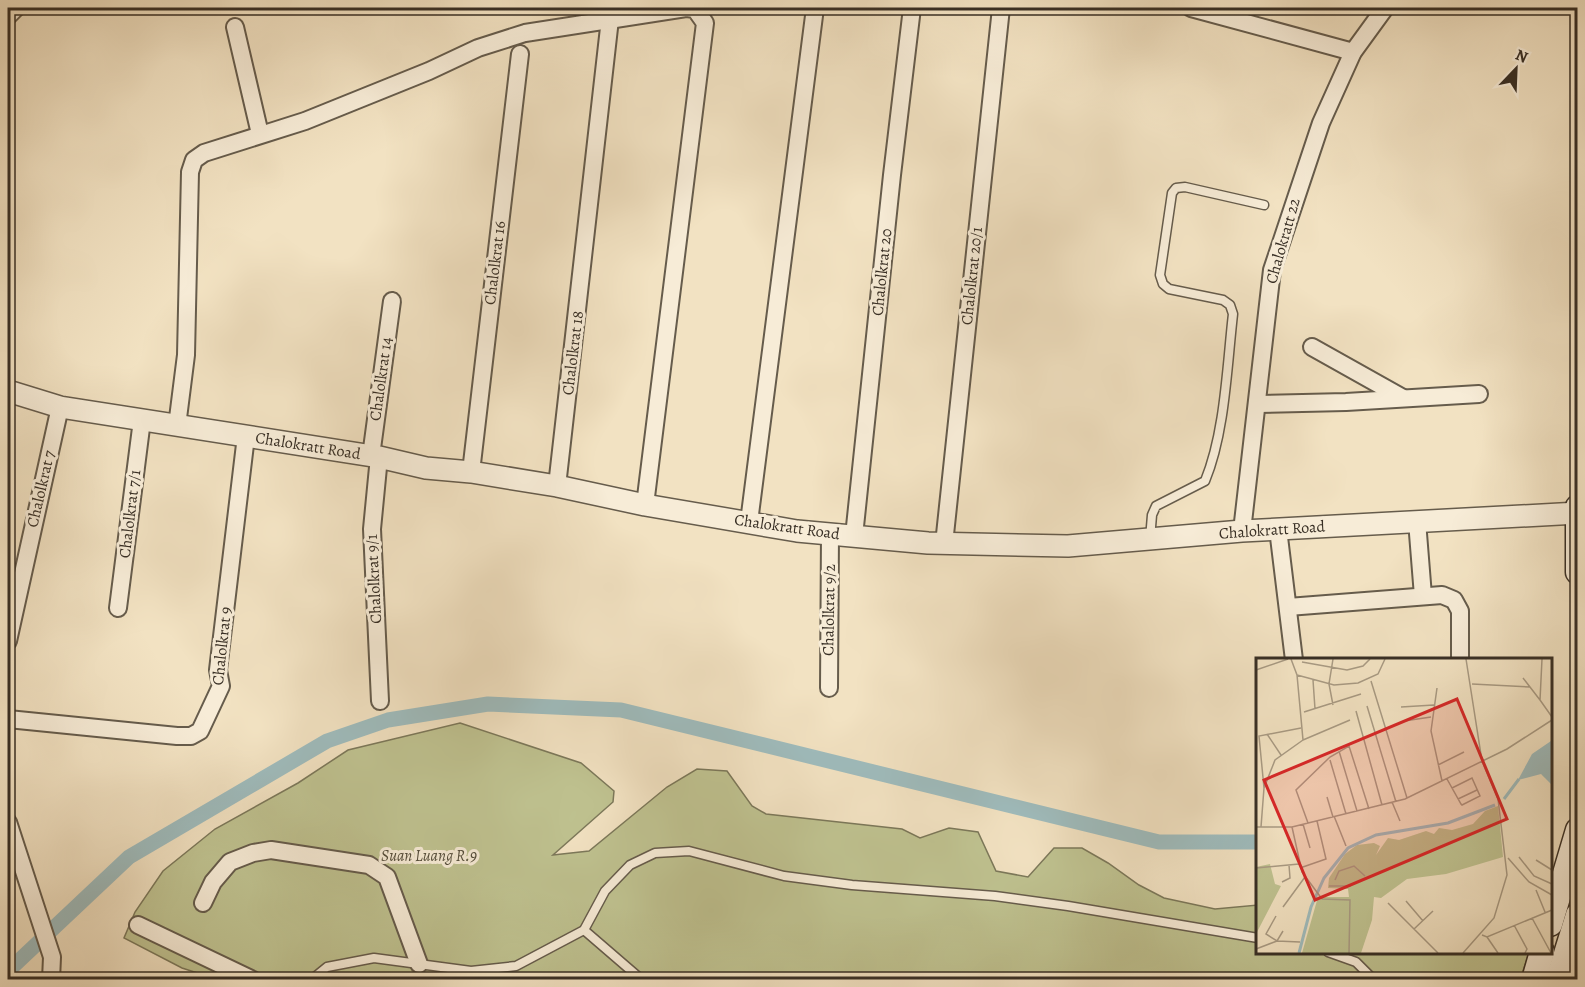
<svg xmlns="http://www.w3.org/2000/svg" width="1585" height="987" font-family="Alegreya,serif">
	<rect width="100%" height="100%" fill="#f2e2c2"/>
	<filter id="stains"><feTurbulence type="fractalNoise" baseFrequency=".00333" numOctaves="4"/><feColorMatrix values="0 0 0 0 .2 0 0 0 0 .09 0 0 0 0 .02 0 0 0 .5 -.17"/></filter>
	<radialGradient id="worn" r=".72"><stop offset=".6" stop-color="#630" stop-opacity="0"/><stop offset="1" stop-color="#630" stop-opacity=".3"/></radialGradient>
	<path fill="#bfc290" stroke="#7c785a" stroke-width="1.5" d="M460,723L581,763L614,791L613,802L553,855L589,851L667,787L697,769L727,771L752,806L766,814L902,829L920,838L949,828L978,832L996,871L1028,877L1054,848H1082L1108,863L1139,885L1164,898L1215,909L1258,905V952L1529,953L1520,980H219L182,968L124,938L135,912L163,871L215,829L298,783L348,750Z"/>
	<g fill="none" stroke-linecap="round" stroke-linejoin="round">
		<path stroke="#9fbcbd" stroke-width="15" d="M8,971L129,857L327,741L388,720L488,704L621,710L1159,842H1258"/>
		<g stroke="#665c4c" stroke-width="11">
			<g id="service">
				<path d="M1150,539L1152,515L1156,506L1205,481C1225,433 1227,366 1233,314L1230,305L1223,300L1169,289L1163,284L1160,275L1172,193L1176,188L1185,187L1264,205"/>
				<path d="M584,930L642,980"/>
				<path d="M1328,952L1356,962L1374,980"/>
				<path d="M311,980L327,967L374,958L471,971L516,966L584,930L605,891L630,865L655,853L689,851L784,876L852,885L995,896L1068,906L1258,938"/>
			</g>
		</g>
		<g stroke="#665c4c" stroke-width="20">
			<g id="minor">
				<path d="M1191,8L1353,52"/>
				<path d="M8,16L16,8"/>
				<path d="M235,27L260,134"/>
				<path d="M1312,347L1403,398"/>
				<path d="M1257,404L1346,402L1479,394"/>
				<path d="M177,426L186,355L190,172L194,160L204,153L305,121L429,71L478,48L525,33L686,8L695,9L705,23L645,505"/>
				<path d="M371,456L392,301"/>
				<path d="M379,457L372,529L380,701"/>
				<path d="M471,472L520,54"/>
				<path d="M557,486L610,19"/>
				<path d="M1417,521L1423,596"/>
				<path d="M749,522L815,8"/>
				<path d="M1278,529L1294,660"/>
				<path d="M1242,531L1272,270L1321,123L1353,52L1385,8"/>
				<path d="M854,536L892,175L912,8"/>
				<path d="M944,544L1001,8"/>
				<path d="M1288,607L1442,595L1454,600L1460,611V660"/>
				<path d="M118,608L142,420"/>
				<path d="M8,641L60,407"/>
				<path d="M829,688L830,533"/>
				<path d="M8,719L177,736H191L200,731L221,686L218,670L246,436"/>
				<path d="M8,822L52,957L51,980"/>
				<path d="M203,903L213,882L230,862L253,853L271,850L369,865L387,877L419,964"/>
				<path d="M138,925L253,980"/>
			</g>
		</g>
		<g stroke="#665c4c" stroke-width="24">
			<path id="tertiary" d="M8,391L60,407L379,457L426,468L471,472L557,486L645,505L797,531L928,543L1068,546L1242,531L1578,513"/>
		</g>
		<g stroke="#382f25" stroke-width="27">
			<g id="secondary">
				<path d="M1578,507V572"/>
				<path d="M1550,924L1578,830"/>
				<path d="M1534,980L1542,952"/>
				<path d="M1558,980L1578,915"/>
			</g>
		</g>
		<use href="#service" stroke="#f7ecd7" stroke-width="8"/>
		<use href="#minor" stroke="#f7ecd7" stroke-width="16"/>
		<use href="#tertiary" stroke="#f7ecd7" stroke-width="21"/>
		<use href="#secondary" stroke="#f7ecd7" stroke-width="24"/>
	</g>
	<g text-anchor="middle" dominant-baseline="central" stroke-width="6" stroke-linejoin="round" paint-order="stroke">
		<g font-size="16" fill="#382f25" stroke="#f7ecd7">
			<text transform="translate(1283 241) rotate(-74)">Chalokratt 22</text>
			<text transform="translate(495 263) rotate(-83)">Chalolkrat 16</text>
			<text transform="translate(882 272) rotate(-84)">Chalolkrat 20</text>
			<text transform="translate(972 276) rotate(-84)">Chalolkrat 20/1</text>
			<text transform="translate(573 353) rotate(-83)">Chalolkrat 18</text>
			<text transform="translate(381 379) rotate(-82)">Chalolkrat 14</text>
			<text transform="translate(308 446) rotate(9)">Chalokratt Road</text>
			<text transform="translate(41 489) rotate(-77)">Chalolkrat 7</text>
			<text transform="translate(130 514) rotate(-83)">Chalolkrat 7/1</text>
			<text transform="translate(787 527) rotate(8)">Chalokratt Road</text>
			<text transform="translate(1272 530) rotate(-4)">Chalokratt Road</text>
			<text transform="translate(374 579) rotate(-93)">Chalolkrat 9/1</text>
			<text transform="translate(829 610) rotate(-89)">Chalolkrat 9/2</text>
			<text transform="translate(222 646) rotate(-84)">Chalolkrat 9</text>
		</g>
		<g font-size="16" font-style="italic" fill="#534c3a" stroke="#f7ecd7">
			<text x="429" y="856">Suan Luang R.9</text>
		</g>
	</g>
	<g transform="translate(1256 658)">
		<rect width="296" height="296" fill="#f2e2c2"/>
		<path d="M242,148L247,199L190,216L151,221L125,240L118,239L116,262L105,295H46L62,239H93L92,231L72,230L73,220L89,196L101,187L118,185L124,188L120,197L132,180L143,182L170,173L178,176L183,170L196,172L217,166L229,153ZM14,206L19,226L25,228L0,276V209Z" fill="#bfc290"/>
		<path d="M295,83V126L285,116L262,122L276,96Z" fill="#9fbcbd"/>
		<path fill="none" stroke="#9fbcbd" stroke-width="3" d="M248,141L263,121M43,295L55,249L68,220L92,190L120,177L192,165L239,147"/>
		<path fill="none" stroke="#a89a83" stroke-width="1.5" d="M286,1L284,42L296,59M46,4L91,12L107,8L114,1M0,12L32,1M41,17L78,27L102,25L122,16L129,1M267,20L284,42M57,22L59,51M115,23L151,140M216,26L274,29M181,30L175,73L186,123M77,47L73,26L77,1M111,48L140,144M145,49L178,47M100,53L126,147M48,54L105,36M148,63L175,59M11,76L25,97M47,82L94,62M83,93L101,153M74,102L90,156M182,107L208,94M191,121L205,146L206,147L224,138L216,120L196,130M8,130L3,78L45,70M71,139L77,159M202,141L221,132M136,144L144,163M78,158L90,188M52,165L40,132L74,99L93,88L113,151M47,166L54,190M0,169H36L149,141L251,91L296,62M5,169L8,130L19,102L47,82L41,17L35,1M36,169L46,214L66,241L94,242L93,295M263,199L278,218L296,226M252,200L273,224L296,237M280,202L296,212M0,210L43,206M44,210L70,201L61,163M79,222L83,213L98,208L109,218M26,224L34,220L33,207M73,228H95M280,232L289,254M150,243L167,263M132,245L182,295M27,249L49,219M20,258L10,276L21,283L27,273M276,260L295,295M258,267L271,291L269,295M158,271L177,253M226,277L231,279L296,252M231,279L242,295M0,291L21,283L44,284M207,295L238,260L251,217L242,141L226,103L210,1"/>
		<path fill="#d62828" fill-opacity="0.15" stroke="#d62828" stroke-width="3" d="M201,41L251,161L59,242L8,122Z"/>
		<rect width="296" height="296" fill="none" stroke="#382f25" stroke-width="3"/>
	</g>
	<rect width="1585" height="987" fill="none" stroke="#f2e2c2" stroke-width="30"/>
	<rect x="9" y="9" width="1567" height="969" fill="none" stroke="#382f25" stroke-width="3"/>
	<rect x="15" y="15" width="1555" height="957" fill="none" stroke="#382f25" stroke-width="1.5"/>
	<g transform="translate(1516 69) rotate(23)" stroke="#f7ecd7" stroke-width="4.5" paint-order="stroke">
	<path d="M0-4.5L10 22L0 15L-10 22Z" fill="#382f25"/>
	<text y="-9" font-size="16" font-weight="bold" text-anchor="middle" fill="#382f25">N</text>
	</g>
	<rect width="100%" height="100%" filter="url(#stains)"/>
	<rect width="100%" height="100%" fill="url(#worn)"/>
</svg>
